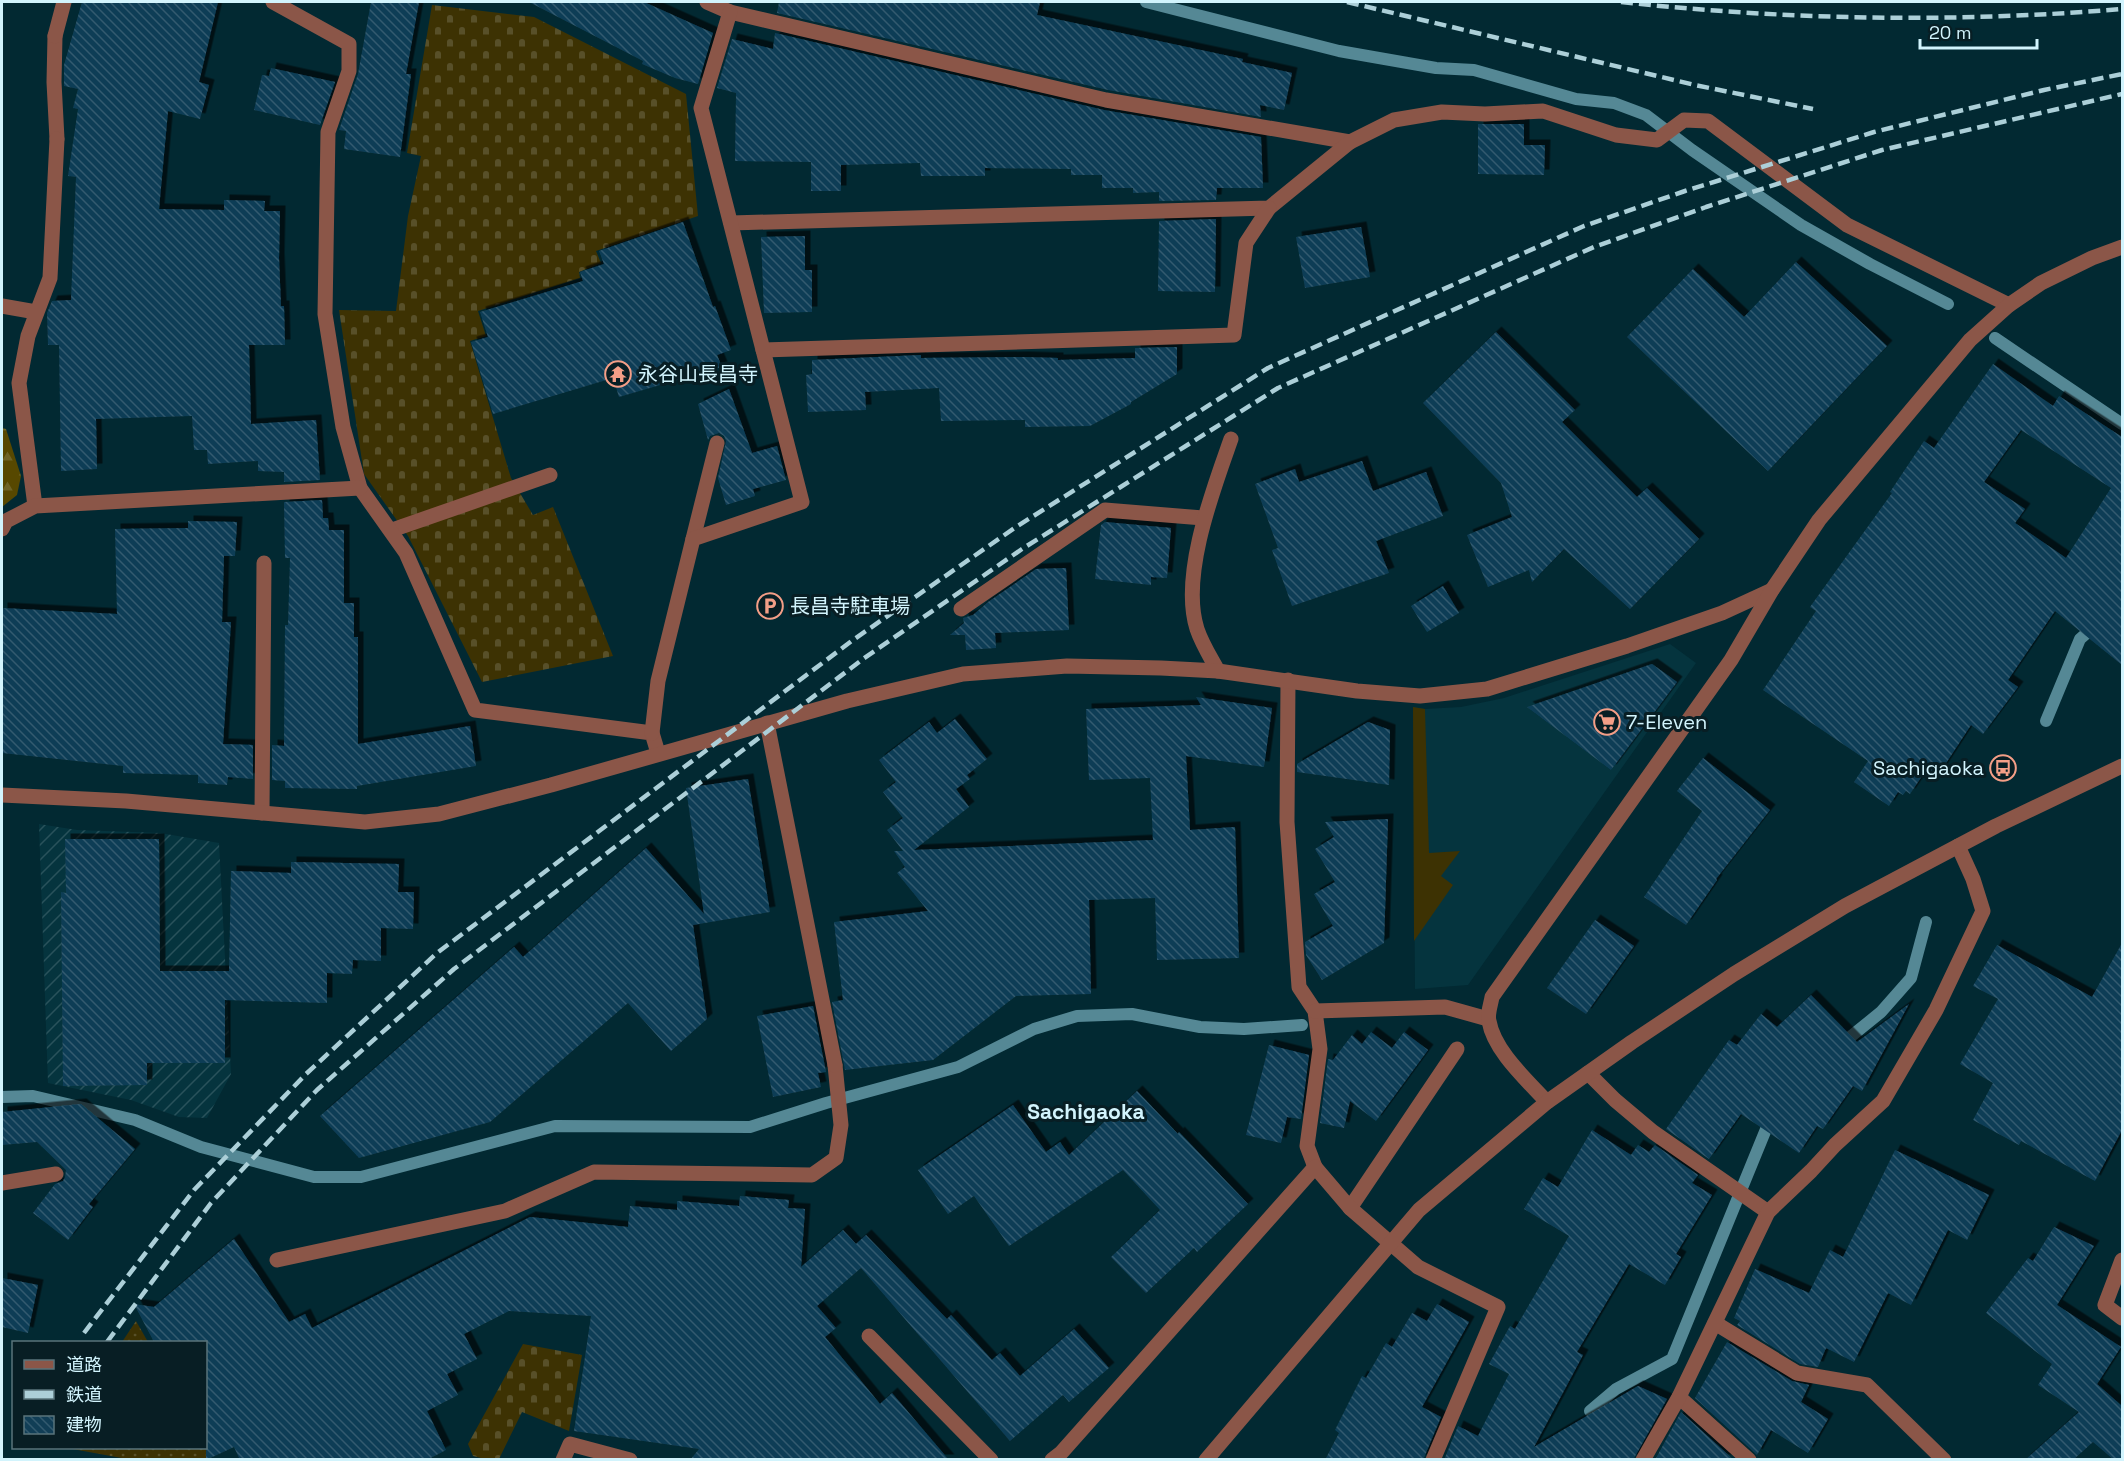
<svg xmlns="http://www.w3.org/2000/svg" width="2124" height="1461" font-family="'Space Grotesk','Noto Sans JP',sans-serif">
	<defs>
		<pattern id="industrial-furrows" width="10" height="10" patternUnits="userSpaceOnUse" patternTransform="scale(1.5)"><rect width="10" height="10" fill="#05343e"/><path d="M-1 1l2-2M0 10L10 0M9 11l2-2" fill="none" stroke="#29525b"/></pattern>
		<pattern id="forest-firs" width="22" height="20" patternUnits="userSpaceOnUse" patternTransform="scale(1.5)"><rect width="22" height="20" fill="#574800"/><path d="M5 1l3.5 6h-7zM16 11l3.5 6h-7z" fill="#6e6326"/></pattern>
		<pattern id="cemetery-stones" width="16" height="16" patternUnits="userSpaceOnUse" patternTransform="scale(1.5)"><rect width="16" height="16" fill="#3d3203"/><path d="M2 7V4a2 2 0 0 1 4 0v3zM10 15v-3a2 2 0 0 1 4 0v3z" fill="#585029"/></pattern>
		<pattern id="park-dots" width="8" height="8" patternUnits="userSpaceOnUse" patternTransform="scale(1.5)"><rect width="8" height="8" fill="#3d3203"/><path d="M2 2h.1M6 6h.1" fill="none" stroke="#585029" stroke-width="1.8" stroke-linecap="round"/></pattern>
		<pattern id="building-back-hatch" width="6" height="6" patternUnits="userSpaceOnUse" patternTransform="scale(1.5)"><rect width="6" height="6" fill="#113e56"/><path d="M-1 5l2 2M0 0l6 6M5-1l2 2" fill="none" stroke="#335a6f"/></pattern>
		<filter id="shadow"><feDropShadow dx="5.5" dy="-5.5" stdDeviation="0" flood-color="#0009"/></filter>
	</defs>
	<rect width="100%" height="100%" fill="#022932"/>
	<path fill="#05343e" d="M1670,644L1696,663L1468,985L1415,989L1413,707L1425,709L1461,707L1504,698Z"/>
	<path fill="url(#industrial-furrows)" d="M39,824L77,830L160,833L219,843L231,1074L207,1118L179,1117L131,1100L48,1083Z"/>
	<path fill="#3d3203" d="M1413,707L1425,709L1429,853L1460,851L1441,876L1453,885L1414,941Z"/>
	<path fill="url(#forest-firs)" d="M2,428L6,429L21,476L17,495L2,507Z"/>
	<g fill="url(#cemetery-stones)">
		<path d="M432,5L534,17L686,94L698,216L596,251L601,263L579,272L580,278L478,311L486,336L470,341L511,478L533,515L553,507L613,656L482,682L408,536L364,474L339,310L396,311L408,216L421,156L407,153Z"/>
		<path d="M523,1344L582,1355L569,1431L522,1412L499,1459H485L473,1456L468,1444Z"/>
	</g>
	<g fill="url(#park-dots)">
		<path d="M136,1321L148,1342H122Z"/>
		<path d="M67,1448H205L212,1459H127Z"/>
	</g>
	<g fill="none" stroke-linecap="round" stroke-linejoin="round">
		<g stroke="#558895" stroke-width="12">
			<path d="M1146,2L1339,51L1436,68L1474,70L1576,99L1614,103L1646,115L1692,150L1801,225L1870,264L1948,304"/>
			<path d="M1995,338L2122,424"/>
			<path d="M2046,721L2080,639L2096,625"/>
			<path d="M1839,1046L1881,1012L1911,978L1926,922"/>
			<path d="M2,1097L33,1096L135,1120L201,1147L314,1177H361L555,1126L750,1127L826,1103L958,1067L1034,1029L1077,1016L1132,1014L1200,1027L1244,1029L1302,1025"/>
			<path d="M1590,1411L1616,1389L1672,1359L1771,1117"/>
		</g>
	</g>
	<g fill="url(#building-back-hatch)" fill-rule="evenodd" filter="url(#shadow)">
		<path d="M82,2H218L199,82L209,85L200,119L168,111L159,209L224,210V200L265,201L264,211H280L279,258L281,306H284L285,345H249L251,424L316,420L320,480L284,482V472L258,471V461L208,464L207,450H194L192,416L96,419L97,469L61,471L59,345H48L47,313L52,301L71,300L76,177L68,176L78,109L73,108L78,89L64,86V65Z"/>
		<path d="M371,2H419L406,74H411L400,157L344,149L346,131L339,130L358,74Z"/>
		<path d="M529,2H644L713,33L698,84L675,78L642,64L643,61Z"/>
		<path d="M779,2H1040L1037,15L1243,59L1242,62L1292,73L1284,110L1260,105L1261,117L1108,90L777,13Z"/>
		<path d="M775,33L1104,110L1261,137L1263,188H1217L1216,200L1159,201V192L1133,193V188H1102V175H1071V169L985,168V176H921L920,163L841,165V191H811V162L735,161L736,93L717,88L732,39L773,49Z"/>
		<path d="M271,68L335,82L320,125L254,110L262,75L269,76Z"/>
		<path d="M1478,124H1524V145H1545L1544,175L1478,174Z"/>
		<path d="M1216,219L1215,292L1158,291L1159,221Z"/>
		<path d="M683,222L713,307L715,306L731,350L717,355L722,367L619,397L613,378L493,414L471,342L488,337L480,312L583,281L580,272L604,264L599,251Z"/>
		<path d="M1361,227L1370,277L1305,288L1296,237Z"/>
		<path d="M805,236V270H812V312L764,313L761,237Z"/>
		<path d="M1796,262L1887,346L1768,471L1627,337L1693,269L1744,317Z"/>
		<path d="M1496,332L1575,410L1562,422L1637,497L1647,488L1699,539L1630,609L1564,549L1532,582L1529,570L1488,587L1467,535L1512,517L1501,483L1423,403Z"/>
		<path d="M1177,347V374L1131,402V404L1090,426L1025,427V420L941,421L939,388L865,392L866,410L808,412L806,375L812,374V360L921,355V358L1023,357L1058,358V360L1135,358V348Z"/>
		<path d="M1993,364L2053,406L2059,396L2122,437V665L2055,611L2008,680L2018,687L1983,734L1971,725L1935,780L1924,773L1910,794L1906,791L1903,795L1898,792L1889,806L1854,782L1868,761L1763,690L1816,611L1810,607L1892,493L1890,492L1924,441L1934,448ZM2021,430L2111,488L2066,558L2015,523L2025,509L1984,482Z"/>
		<path d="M729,389L752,453L777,446L786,480L753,489L755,496L726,505L718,478L726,441L724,436L719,433L710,436L708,440L698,404Z"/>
		<path d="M1362,461L1373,491L1426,472L1443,516L1376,541L1389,573L1292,606L1272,550L1278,548L1255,484L1295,469L1299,482Z"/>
		<path d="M322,500L323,518H328L329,530H344V603H354V637H358V744L470,726L476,766L357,786V789L285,788V781L272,780V745L284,746L285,625H288L290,558H285L284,502Z"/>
		<path d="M188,521L237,522L235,556H224L222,622H231L223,744L253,745V779L228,777L227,785L198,783V775L123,773V766L2,753V608L117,614L115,529L188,528Z"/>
		<path d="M1105,522L1171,528L1167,578L1151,577V585L1095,579L1101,525Z"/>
		<path d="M1066,568L1069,630L995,633L996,648L966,650L965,635H950L964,623L963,618L973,615L988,602L1036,569Z"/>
		<path d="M1443,586L1459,613L1427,632L1411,606Z"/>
		<path d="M1652,664L1677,682L1611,770L1527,707Z"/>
		<path d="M1196,697L1272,708L1264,767L1186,756L1190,830L1235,827L1239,958L1157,960L1155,898L1089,900L1091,994L1016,996L933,1060L845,1070L832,1002L843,1000L834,922L928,911L897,873L905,867L894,851H903L887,830L903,818L883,792L896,782L879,760L929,722L937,733L955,719L987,759L967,775L970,779L956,789L969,807L914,850L1153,840L1150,778L1089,780L1086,709L1201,705Z"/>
		<path d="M1368,722L1390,730L1389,785L1297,772V764Z"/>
		<path d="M1703,758L1770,810L1716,879L1717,880L1686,925L1644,897L1702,811L1677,791Z"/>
		<path d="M748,779L770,912L693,925L707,1019L671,1051L628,1003L490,1122L359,1158L320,1116L514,947L523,957L646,848L704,914L686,788Z"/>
		<path d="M1388,819L1384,943L1322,980L1306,955L1305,942L1333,926L1314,894L1335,882L1315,849L1334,837L1325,822Z"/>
		<path d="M65,839H159L160,971H229L231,871L291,873V862L399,864L398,892H414L413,929L381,928V961L353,960L352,974L327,973V1003L225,1000V1063H147V1085L63,1086L61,892L66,893Z"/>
		<path d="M1595,920L1634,946L1586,1014L1547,988Z"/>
		<path d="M2122,943V1130L2095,1181L2021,1141L2019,1145L1973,1120L1993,1083L1960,1064L1998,999L1973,986L1997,945L2092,997Z"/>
		<path d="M1811,995L1857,1042L1909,1004L1862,1091L1853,1086L1823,1129L1817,1126L1799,1153L1741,1114L1709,1159L1666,1129L1729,1040L1737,1045L1761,1014L1777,1027Z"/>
		<path d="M813,1006L826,1072L818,1073L821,1087L773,1097L757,1016Z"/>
		<path d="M1371,1032L1392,1048L1404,1032L1428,1050L1376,1121L1350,1101L1344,1128L1320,1123L1328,1059L1333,1060L1352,1035L1362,1044Z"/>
		<path d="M1269,1045L1309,1055L1301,1119L1287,1117L1281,1143L1246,1135Z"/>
		<path d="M1137,1091L1178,1134L1179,1132L1248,1204L1197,1252L1194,1248L1146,1293L1111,1257L1160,1210L1123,1170L1009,1246L974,1196L948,1214L918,1170L1013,1105L1046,1152L1060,1142L1069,1155Z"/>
		<path d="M81,1104L135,1149L89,1204L93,1207L68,1240L33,1213L55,1184L63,1181L65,1177L66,1170L37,1142L2,1145V1112Z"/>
		<path d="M1592,1130L1631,1155L1638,1145L1649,1152L1655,1145L1698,1175L1692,1183L1712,1195L1676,1254L1681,1257L1665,1285L1629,1264L1577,1352L1583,1355L1534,1447L1638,1386L1667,1399L1633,1460H1444L1458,1426L1478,1436L1509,1374L1489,1364L1510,1326L1515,1329L1569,1236L1524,1209L1543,1178L1558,1187Z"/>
		<path d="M1895,1150L1989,1195L1967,1240L1948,1230L1911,1305L1888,1293L1854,1362L1826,1348L1818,1367L1800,1364L1737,1325L1740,1321L1734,1318L1755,1269L1809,1293L1830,1250L1843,1257Z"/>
		<path d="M740,1196L789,1200L788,1208L805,1209L801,1267L843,1230L856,1244L866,1235L947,1319L951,1315L992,1360L1000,1353L1020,1376L1074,1329L1109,1368L1069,1402L1063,1395L1010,1441L861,1268L817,1306L836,1328L825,1337L880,1404L892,1393L949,1460H690L699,1449L574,1431L591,1316L509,1311L464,1334L477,1359L447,1374L458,1395L427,1411L446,1450L427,1460H240L234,1447L206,1460V1342H154L134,1304L154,1307L234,1239L289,1322L305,1314L312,1328L530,1217L628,1227L630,1206L677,1210V1201L739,1206Z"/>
		<path d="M2054,1227L2094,1246L2057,1305L2121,1347L2097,1384L2122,1406V1460H2114L2093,1442L2073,1460H2025L2079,1412L2038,1385L2052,1364L1986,1313L2028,1258L2033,1261Z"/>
		<path d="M2,1278L38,1285L28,1333L2,1327Z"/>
		<path d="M1437,1304L1469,1322L1422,1407L1441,1417L1423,1460H1325L1339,1433L1335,1430L1362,1376L1366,1378L1386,1343L1392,1347L1412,1313L1427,1321Z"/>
		<path d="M1727,1342L1792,1381L1809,1385L1801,1402L1828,1419L1808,1453L1771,1430L1757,1455L1695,1398Z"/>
		<path d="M1681,1412L1734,1460H1655Z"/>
	</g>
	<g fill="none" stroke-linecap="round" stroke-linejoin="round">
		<g stroke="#8b5648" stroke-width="15">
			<path d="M55,36L54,82L57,139"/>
			<path d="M392,530L550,475"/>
			<path d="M693,539L717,443"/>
			<path d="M277,1260L505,1211L594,1172L812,1175L836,1158L841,1125L835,1065"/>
			<path d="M1715,1323L1797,1373L1867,1385L1944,1460"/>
			<path d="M1679,1397L1749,1460"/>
			<path d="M563,1460L570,1444L630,1460"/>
		</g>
		<g stroke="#8b5648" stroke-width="15">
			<path d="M273,2L349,44V71L328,132L325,314L343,427L360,488L406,553L475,710L652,733L658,753"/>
			<path d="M707,2L730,12L1106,100L1350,142"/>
			<path d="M55,36L64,2"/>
			<path d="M731,223L1269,208L1350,142L1394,120L1442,112L1485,114L1543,111L1616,135L1657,140L1684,120L1708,121L1847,225L2009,305"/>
			<path d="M2,306L36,312"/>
			<path d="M763,350L1234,335L1246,243L1269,208"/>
			<path d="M35,506L19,383L28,336L50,278L57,139"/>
			<path d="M2,529L6,521L35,506L360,488"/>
			<path d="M961,609L1105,510L1203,518"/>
			<path d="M1218,671C1211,658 1202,644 1197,629C1180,576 1213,490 1231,439"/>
			<path d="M1288,680L1287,822L1299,987L1315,1011L1320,1049L1307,1146L1315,1167"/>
			<path d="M767,723L835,1065"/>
			<path d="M652,733L658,681L693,539L802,502L701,108L730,12"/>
			<path d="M262,813L264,563"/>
			<path d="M1315,1011L1445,1007L1488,1019"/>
			<path d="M1588,1073L1615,1100L1653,1132L1768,1212"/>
			<path d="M2,1183L56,1174"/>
			<path d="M1350,1208L1457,1049"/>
			<path d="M2122,1260L2105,1305L2122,1318"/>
			<path d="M869,1336L991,1460"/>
			<path d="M1052,1460L1061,1453L1315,1167L1350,1208L1418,1267L1498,1307L1433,1460"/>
			<path d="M1643,1460L1679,1397L1768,1212L1811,1171L1835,1145L1883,1101L1936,1010L1983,911L1973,879L1958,846"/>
		</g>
		<g stroke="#8b5648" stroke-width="15">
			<path d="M2,795L126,801L365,822L439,814L551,785L847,701L963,674L1067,666L1161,668L1218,671L1357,691L1420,696L1487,689L1627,646L1722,613L1772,590"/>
			<path d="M1547,1102C1527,1080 1494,1051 1489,1021C1487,1014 1491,1004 1492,997L1731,660L1772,590L1819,520L1970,340L2009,305L2041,283L2092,258L2122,247"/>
			<path d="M1206,1460L1419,1210L1547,1102L1632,1042L1734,974L1845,906L1996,826L2122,766"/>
		</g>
		<g stroke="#accfd8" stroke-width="4.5" stroke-dasharray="12 6" stroke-linecap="butt">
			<path d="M1347,2L1695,85L1813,109"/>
			<path d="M1621,2C1787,20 1956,23 2122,9"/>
			<path d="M84,1333L194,1190L306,1074L437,953L853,640L1016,527L1268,368L1584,226L1685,191L1874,132L2044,90L2122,74"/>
			<path d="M107,1342L211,1203L317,1090L454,969L863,659L1022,549L1278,388L1594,247L1706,207L1882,150L2122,94"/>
		</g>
	</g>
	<defs>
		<g id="temple-ring" transform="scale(1.35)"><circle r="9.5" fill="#081e24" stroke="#f49e87" stroke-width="1.5"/><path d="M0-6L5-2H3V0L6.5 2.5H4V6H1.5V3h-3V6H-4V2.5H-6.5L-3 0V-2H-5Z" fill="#f49e87"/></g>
		<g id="parking-ring" transform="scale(1.35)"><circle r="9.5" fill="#081e24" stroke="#f49e87" stroke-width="1.5"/><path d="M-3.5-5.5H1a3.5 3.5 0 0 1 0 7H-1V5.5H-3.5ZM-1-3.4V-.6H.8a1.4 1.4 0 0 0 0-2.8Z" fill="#f49e87"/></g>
		<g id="supermarket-ring" transform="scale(1.35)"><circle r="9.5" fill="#081e24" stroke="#f49e87" stroke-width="1.5"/><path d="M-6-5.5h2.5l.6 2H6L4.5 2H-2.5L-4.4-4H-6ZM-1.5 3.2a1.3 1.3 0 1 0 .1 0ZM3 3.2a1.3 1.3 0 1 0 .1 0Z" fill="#f49e87"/></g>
		<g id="bus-ring" transform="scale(1.35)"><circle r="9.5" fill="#081e24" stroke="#f49e87" stroke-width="1.5"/><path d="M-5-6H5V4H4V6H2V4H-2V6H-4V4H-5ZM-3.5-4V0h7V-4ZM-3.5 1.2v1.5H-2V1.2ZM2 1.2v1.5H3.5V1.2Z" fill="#f49e87"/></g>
	</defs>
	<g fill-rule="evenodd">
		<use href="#temple-ring" x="618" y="374"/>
		<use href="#parking-ring" x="770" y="606"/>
		<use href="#supermarket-ring" x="1607" y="722"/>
		<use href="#bus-ring" x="2003" y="768"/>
	</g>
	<g text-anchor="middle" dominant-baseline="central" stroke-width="6" stroke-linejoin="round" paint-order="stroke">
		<g font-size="20" fill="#d2f4fd" stroke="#081e24" text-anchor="start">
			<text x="638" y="374">永谷山長昌寺</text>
			<text x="790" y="606">長昌寺駐車場</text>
			<text x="1626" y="722">7-Eleven</text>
			<text x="1984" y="768" text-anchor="end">Sachigaoka</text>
		</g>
		<g font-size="21" font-weight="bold" fill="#d2f4fd" stroke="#081e24">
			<text x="1086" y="1111">Sachigaoka</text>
		</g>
	</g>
	<rect width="2124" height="1461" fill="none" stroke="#d2f4fd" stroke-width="6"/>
	<rect x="12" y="1341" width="195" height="108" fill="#081e24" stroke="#59747b" stroke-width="1.5"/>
	<rect x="24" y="1360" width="30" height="9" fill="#8b5648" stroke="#59747b" stroke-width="1.5"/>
	<text x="66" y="1371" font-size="18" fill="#d2f4fd">道路</text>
	<rect x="24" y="1390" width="30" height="9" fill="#accfd8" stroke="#59747b" stroke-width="1.5"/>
	<text x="66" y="1401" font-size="18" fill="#d2f4fd">鉄道</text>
	<rect x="24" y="1416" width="30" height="18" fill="url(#building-back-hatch)" stroke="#59747b" stroke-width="1.5"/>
	<text x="66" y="1431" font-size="18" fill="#d2f4fd">建物</text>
	<path d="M1920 39v9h117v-9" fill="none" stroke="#d2f4fd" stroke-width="3"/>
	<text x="1929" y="39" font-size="18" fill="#d2f4fd" stroke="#081e24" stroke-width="4.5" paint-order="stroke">20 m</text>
</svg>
